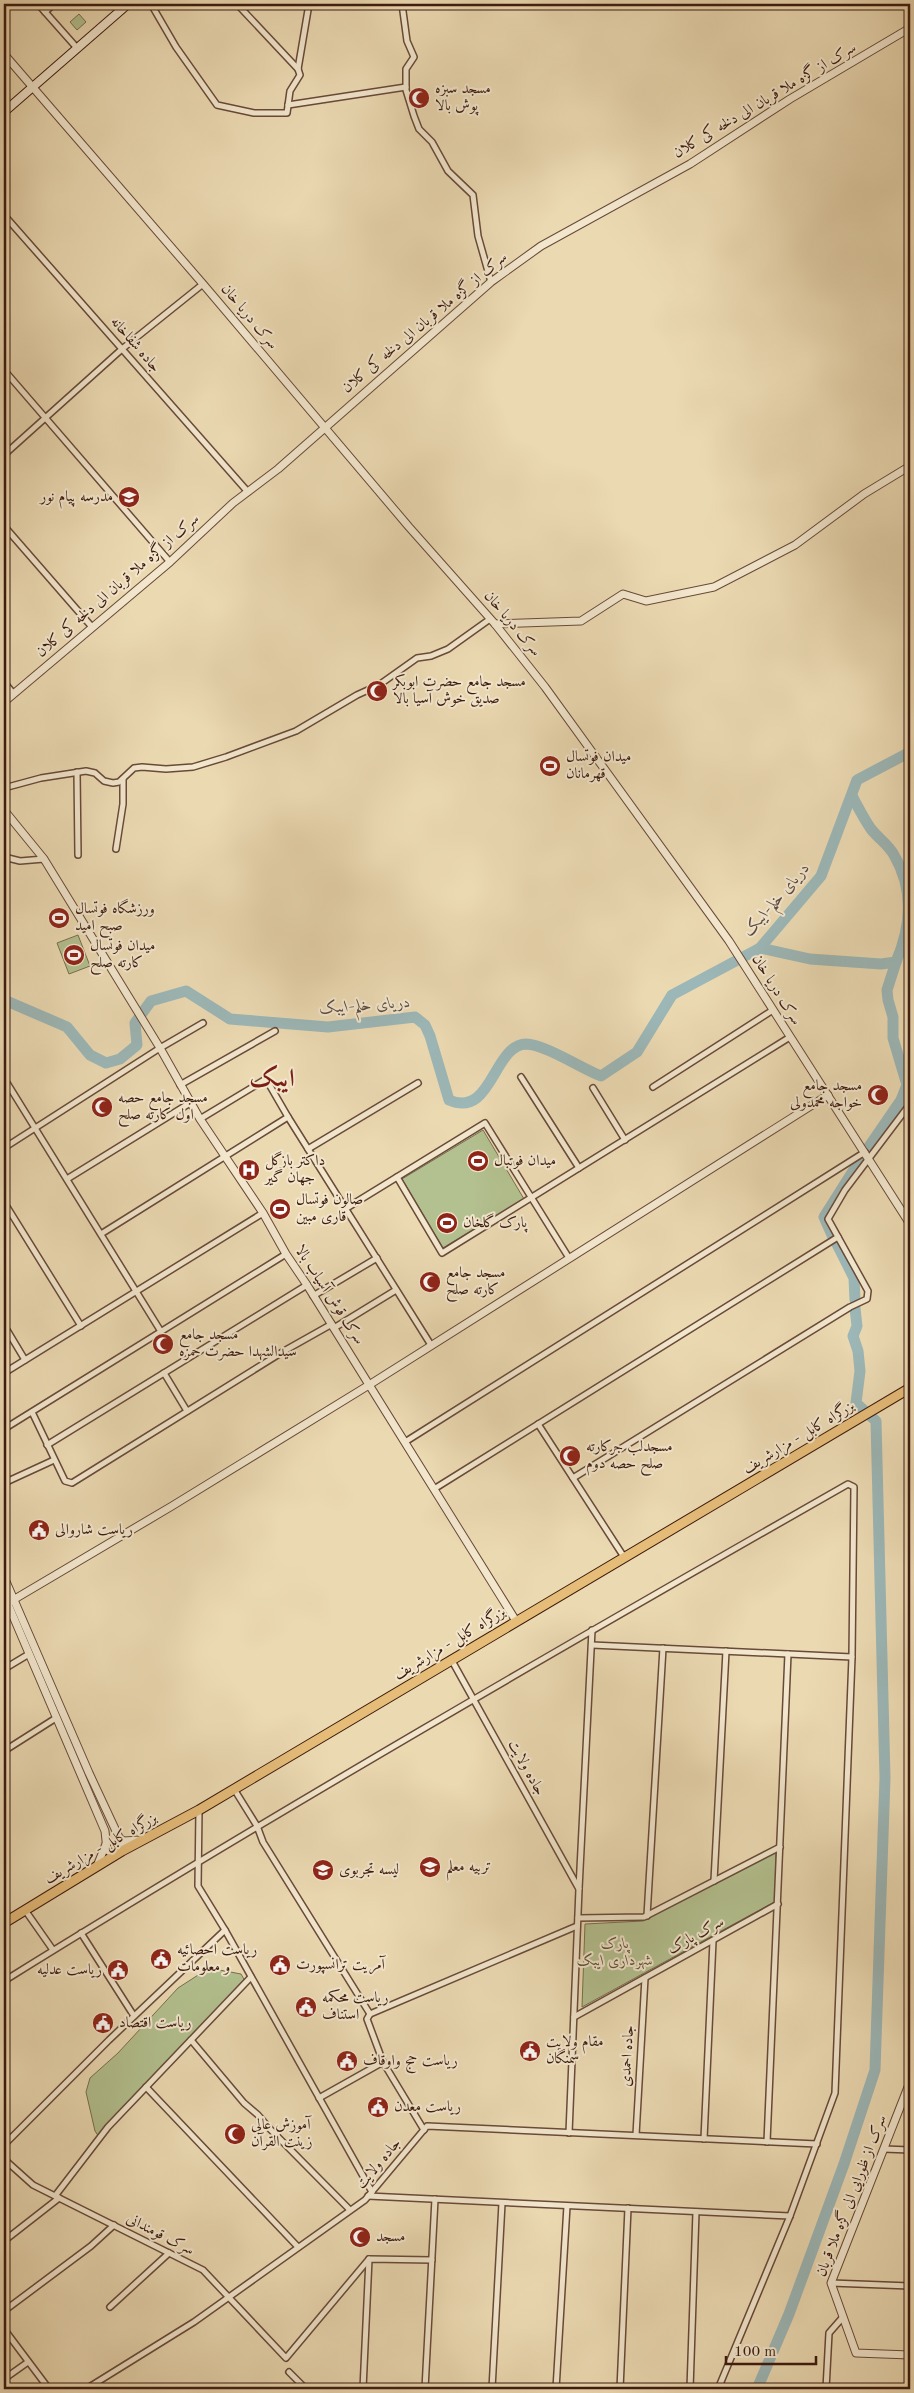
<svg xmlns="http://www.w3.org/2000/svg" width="914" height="2393" font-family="'Old Standard TT',Amiri,serif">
	<rect width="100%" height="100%" fill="#ebd9b2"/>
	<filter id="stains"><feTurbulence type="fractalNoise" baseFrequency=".004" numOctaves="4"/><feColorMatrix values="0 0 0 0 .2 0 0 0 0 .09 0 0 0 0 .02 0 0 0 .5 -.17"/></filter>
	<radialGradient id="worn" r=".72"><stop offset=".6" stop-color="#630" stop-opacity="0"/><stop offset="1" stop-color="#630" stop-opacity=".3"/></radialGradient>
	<g fill="#b3c08f" stroke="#786e4f">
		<path d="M79,14L86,22L77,30L70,22Z"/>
		<path d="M78,935L90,966L69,974L57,943Z"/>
		<path d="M483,1130L524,1199L443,1248L402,1179Z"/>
		<path d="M776,1852V1901L582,2007L585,1924L643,1921Z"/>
		<path d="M209,1968L241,1974L245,1981L99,2137L95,2131L86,2092L90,2078L118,2053L178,1988Z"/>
	</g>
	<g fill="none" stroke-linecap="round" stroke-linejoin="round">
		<g stroke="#9cb7b7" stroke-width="11">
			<path d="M760,948L810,959L881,964L896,962C911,927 914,889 894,855C889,845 878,838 871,829C864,819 858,807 852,796"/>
			<path d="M4,1003L9,1002L67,1027L90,1055L106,1063L120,1059L137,1045L135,1023L151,1001L186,991L230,1019L328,1027L415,1017L425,1025L430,1036L449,1100C492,1119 493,1045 526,1044C544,1044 581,1068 601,1076L637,1052L672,995L760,948L821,876L857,780L910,752"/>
			<path d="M868,1148L901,1100L907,1085L893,1038V1017L888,1000L887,990L896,962"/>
			<path d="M832,1235L824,1217L862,1157"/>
			<path d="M836,1242L854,1278L855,1300"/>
			<path d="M757,2389L789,2314L844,2164L875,2070L885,1778L876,1421L856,1403L860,1371L858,1351L853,1336L857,1326L855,1308"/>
		</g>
		<g stroke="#684a38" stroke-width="8">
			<g id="minor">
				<path d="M38,4L77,48"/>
				<path d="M151,4L176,47L217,105L254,113H287L290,91L300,75L298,69L309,4"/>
				<path d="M237,4L298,69"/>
				<path d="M402,4L407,41L414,57L406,69V90L414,116L419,129L432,142L448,171L473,195L478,236L491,282"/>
				<path d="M45,12L54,4"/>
				<path d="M288,105L406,87"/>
				<path d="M4,215L248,492"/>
				<path d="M4,370L170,562"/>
				<path d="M4,455L122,349L203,284"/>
				<path d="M4,526L92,627"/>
				<path d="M4,682L13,693"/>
				<path d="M77,772L78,855"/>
				<path d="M4,788L41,778L86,771L95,773L104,781L113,783L119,782L134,768L142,767L166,769L193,767L226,757L296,731L357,695L379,685L417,658L431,656L448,649L490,619"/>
				<path d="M116,849L123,804V779"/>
				<path d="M4,857L20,861L44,859"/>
				<path d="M521,1077L579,1168"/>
				<path d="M4,1078L160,1330"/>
				<path d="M180,1085L275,1031"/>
				<path d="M653,1087L773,1010"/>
				<path d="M593,1088L625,1140"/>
				<path d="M288,1117L431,1345"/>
				<path d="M4,1148L160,1048L203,1023"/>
				<path d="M308,1149L418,1083"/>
				<path d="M397,1177L442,1253L790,1037"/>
				<path d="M67,1179L190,1103"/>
				<path d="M4,1202L81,1326"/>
				<path d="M345,1209L485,1123L569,1258"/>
				<path d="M101,1234L288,1117L266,1079L200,1119"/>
				<path d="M313,1296L377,1258"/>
				<path d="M4,1325L25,1360"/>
				<path d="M334,1328L396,1290"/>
				<path d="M4,1373L263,1213"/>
				<path d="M164,1373L187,1411"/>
				<path d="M32,1412L65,1481L72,1483L284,1351L332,1324"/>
				<path d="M538,1424L624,1557"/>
				<path d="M4,1429L286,1254"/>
				<path d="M405,1442L865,1152"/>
				<path d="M47,1445L307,1285"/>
				<path d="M573,1478L850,1307L867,1299L868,1291L828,1219L845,1190L910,1104"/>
				<path d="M4,1483L54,1460"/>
				<path d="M434,1489L838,1237"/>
				<path d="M592,1645L852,1657"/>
				<path d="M451,1659L579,1889L569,2133"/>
				<path d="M4,1669L29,1654"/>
				<path d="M4,1751L56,1718"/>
				<path d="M234,1789L257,1826L263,1842L370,2014L577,1926"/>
				<path d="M199,1810L198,1886L225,1930L372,2192"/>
				<path d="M714,1881L726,1651"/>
				<path d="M579,1889L592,1630"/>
				<path d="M25,1910L53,1950"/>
				<path d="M647,1916L663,1648"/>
				<path d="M578,1918L644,1917L780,1847"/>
				<path d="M81,1933L134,2016"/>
				<path d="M4,1981C281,1809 564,1646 848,1484L854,1487L852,1657L835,2093L790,2216L718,2389"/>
				<path d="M370,2014L367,2019L383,2062L424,2130"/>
				<path d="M574,2017L778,1904"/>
				<path d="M191,2040L244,2103L258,2115L270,2129L350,2210"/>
				<path d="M146,2087L298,2247"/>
				<path d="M319,2098L383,2062"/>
				<path d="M636,2135L645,1978"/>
				<path d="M704,2139L713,1941"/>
				<path d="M767,2142L788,1654"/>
				<path d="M4,2145L109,2040L225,1930"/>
				<path d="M884,2149L910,2150"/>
				<path d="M4,2159L33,2185L203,2270L286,2358L369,2259L432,2260"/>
				<path d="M55,2196L108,2127L251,1977"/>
				<path d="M368,2196L790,2216"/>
				<path d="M4,2241L59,2198"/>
				<path d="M831,2283L910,2286"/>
				<path d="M110,2307L169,2253"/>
				<path d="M4,2311L91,2246L114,2225"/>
				<path d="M4,2329L49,2389"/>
				<path d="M289,2372L306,2389"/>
				<path d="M4,2379L28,2362"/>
				<path d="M86,2389L194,2322L365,2200L427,2126L817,2144"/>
				<path d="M363,2389L369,2259"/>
				<path d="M425,2389L435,2199"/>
				<path d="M492,2389L502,2203"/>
				<path d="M556,2389L567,2206"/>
				<path d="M620,2389L628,2208"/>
				<path d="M690,2389L696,2212"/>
				<path d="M826,2389L829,2333L843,2317"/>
			</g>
		</g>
		<g stroke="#684a38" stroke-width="9">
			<g id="tertiary">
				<path d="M4,54L203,284L409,527L495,624L545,687L729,941L910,1224"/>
				<path d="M495,624L581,621L623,594L646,601L714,587L795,545L864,494L910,466"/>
				<path d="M4,702L170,562L233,503L278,469L491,282L541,246L690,164L790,99L910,28"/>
				<path d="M4,810L44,859L160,1048L200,1119L263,1213L286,1254L307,1285L516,1621"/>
				<path d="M4,1577L89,1773L123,1846L122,1851"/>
				<path d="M4,1595L105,1831L107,1850L114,1855"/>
				<path d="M8,1603L172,1506L369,1385L828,1095"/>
				<path d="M119,1838L124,1841L140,1840"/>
				<path d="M97,1866L106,1844"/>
				<path d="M910,2082L831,2283L856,2353L910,2355"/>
			</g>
		</g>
		<g stroke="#3d1b0f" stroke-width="10">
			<path id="secondary" d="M4,112L128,4"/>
		</g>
		<g stroke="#3d1b0f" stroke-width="11">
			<path id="trunk" d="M4,1923L122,1851L199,1810L910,1388"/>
		</g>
		<use href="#minor" stroke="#f2e6cd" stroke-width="5"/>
		<use href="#tertiary" stroke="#f2e6cd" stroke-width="7"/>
		<use href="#secondary" stroke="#f2e6cd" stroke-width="8"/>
		<use href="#trunk" stroke="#e6bc79" stroke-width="9"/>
	</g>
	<defs>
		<g id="mosque-disc" transform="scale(1.125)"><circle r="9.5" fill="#8f2418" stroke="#f2e6cd"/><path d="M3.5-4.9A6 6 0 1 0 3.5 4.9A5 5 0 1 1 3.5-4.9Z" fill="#fff"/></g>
		<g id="school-disc" transform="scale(1.125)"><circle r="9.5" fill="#8f2418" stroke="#f2e6cd"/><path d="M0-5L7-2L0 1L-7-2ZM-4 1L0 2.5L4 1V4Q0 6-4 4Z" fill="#fff"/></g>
		<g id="stadium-disc" transform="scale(1.125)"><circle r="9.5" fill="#8f2418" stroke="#f2e6cd"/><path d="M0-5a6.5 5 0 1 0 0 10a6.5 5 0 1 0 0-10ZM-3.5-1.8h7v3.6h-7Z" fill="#fff"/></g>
		<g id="hospital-disc" transform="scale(1.125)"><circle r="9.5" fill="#8f2418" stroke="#f2e6cd"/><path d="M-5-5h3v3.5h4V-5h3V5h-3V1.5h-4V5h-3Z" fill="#fff"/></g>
		<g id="civic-disc" transform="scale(1.125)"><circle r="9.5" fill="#8f2418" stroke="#f2e6cd"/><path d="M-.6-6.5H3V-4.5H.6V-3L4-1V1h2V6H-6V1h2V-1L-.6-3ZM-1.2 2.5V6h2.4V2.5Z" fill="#fff"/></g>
		<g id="university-disc" transform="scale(1.125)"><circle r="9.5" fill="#8f2418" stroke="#f2e6cd"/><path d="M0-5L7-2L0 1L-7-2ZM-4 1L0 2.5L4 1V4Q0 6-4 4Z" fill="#fff"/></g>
	</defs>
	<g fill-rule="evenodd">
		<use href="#mosque-disc" x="419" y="98"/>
		<use href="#school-disc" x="129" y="497"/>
		<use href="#mosque-disc" x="377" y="691"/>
		<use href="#stadium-disc" x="550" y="766"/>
		<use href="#stadium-disc" x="59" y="918"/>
		<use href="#stadium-disc" x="74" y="955"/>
		<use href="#mosque-disc" x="878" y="1095"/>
		<use href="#mosque-disc" x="102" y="1107"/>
		<use href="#stadium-disc" x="478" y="1161"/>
		<use href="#hospital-disc" x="249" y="1170"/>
		<use href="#stadium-disc" x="280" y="1209"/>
		<use href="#stadium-disc" x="447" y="1223"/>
		<use href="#mosque-disc" x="430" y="1282"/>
		<use href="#mosque-disc" x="163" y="1344"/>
		<use href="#mosque-disc" x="570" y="1456"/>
		<use href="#civic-disc" x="39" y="1530"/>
		<use href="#university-disc" x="430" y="1867"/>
		<use href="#school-disc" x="323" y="1870"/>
		<use href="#civic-disc" x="161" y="1959"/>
		<use href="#civic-disc" x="280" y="1965"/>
		<use href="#civic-disc" x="118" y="1970"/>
		<use href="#civic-disc" x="306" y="2007"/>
		<use href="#civic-disc" x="103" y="2023"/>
		<use href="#civic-disc" x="530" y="2051"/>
		<use href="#civic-disc" x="347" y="2061"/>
		<use href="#civic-disc" x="378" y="2107"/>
		<use href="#mosque-disc" x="235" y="2134"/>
		<use href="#mosque-disc" x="360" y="2237"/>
	</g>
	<g text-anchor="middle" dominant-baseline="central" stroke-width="4" stroke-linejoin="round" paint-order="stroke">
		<g font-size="15" fill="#3d1b0f" stroke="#f2e6cd" text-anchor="start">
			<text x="435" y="89">مسجد سبزه<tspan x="435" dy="17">پوش بالا</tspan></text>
			<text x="113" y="497" text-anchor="end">مدرسه پیام نور</text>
			<text x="393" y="682">مسجد جامع حضرت ابوبکر<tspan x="393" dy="17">صدیق خوش آسیا بالا</tspan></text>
			<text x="566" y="757">میدان فوتسال<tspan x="566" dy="17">قهرمانان</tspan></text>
			<text x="75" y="909">ورزشگاه فوتسال<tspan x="75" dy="17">صبح امید</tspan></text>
			<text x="90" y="946">میدان فوتسال<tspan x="90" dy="17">کارته صلح</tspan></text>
			<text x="862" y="1086" text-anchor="end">مسجد جامع<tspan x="862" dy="17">خواجه محمدولی</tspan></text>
			<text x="118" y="1098">مسجد جامع حصه<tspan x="118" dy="17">اول کارته صلح</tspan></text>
			<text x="265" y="1161">داکتر بازگل<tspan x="265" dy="17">جهان گیر</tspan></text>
			<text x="494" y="1161">میدان فوتبال</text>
			<text x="296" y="1200">صالون فوتسال<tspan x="296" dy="17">قاری مبین</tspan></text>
			<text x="463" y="1223">پارک گلخان</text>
			<text x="446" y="1273">مسجد جامع<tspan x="446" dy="17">کارته صلح</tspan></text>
			<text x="179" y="1335">مسجد جامع<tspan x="179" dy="17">سیدالشهدا حضرت حمزه</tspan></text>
			<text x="586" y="1447">مسجدلب جرکارته<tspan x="586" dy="17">صلح حصه دوم</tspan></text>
			<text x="55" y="1530">ریاست شاروالی</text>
			<text x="446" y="1867">تربیه معلم</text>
			<text x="339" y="1870">لیسه تجربوی</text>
			<text x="177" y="1950">ریاست احصائیه<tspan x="177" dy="17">و معلومات</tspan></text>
			<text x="296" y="1965">آمریت ترانسپورت</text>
			<text x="102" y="1970" text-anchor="end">ریاست عدلیه</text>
			<text x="322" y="1998">ریاست محکمه<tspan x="322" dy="17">استناف</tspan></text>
			<text x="119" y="2023">ریاست اقتصاد</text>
			<text x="546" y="2042">مقام ولایت<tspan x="546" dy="17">سمنگان</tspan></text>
			<text x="363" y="2061">ریاست حج واوقاف</text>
			<text x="394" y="2107">ریاست معدن</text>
			<text x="251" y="2125">آموزش عالی<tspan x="251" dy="17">زینت القرآن</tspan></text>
			<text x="376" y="2237">مسجد</text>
		</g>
		<g font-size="15" fill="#3d1b0f" stroke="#f2e6cd">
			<text transform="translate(765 101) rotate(-31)">سرک از گزه ملا قربان الی دلخه کی کلان</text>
			<text transform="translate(249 317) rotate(50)">سرک دریا خان</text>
			<text transform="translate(425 323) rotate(-40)">سرک از گزه ملا قربان الی دلخه کی کلان</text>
			<text transform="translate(135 345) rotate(49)">جاده شفاخانه</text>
			<text transform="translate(118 586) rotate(-41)">سرک از گزه ملا قربان الی دلخه کی کلان</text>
			<text transform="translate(512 624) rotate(50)">سرک دریا خان</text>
			<text transform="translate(776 990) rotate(58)">سرک دریا خان</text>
			<text transform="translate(329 1295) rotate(57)">سرک قوش آسیاب بالا</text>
			<text transform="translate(799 1438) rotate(-31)">بزرگراه کابل - مزارشریف</text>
			<text transform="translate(450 1644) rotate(-31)">بزرگراه کابل - مزارشریف</text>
			<text transform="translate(526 1768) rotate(61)">جاده ولایت</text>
			<text transform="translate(101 1849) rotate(-30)">بزرگراه کابل - مزارشریف</text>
			<text transform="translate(696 1936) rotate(-29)">سرک پارک</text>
			<text transform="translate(628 2056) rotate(-87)">جاده احمدی</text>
			<text transform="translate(379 2164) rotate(-50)">جاده ولایت</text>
			<text transform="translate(852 2196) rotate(-69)">سرک از ظورایی الی گزه ملا قربان</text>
			<text transform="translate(160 2235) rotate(27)">سرک قومندانی</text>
		</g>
		<g font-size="15" font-style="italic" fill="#604d35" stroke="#f2e6cd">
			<text x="615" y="1944">پارک<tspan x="615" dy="17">شهرداری ایبک</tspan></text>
		</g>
		<g font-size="16" font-style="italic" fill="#5a4a41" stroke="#f2e6cd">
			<text transform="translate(777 900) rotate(-49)">دریای خلم-ایبک</text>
			<text transform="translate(365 1006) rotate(-4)">دریای خلم-ایبک</text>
		</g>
		<g font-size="25" font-weight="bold" fill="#7a1f14" stroke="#f2e6cd">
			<text x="272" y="1079">ایبک</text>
		</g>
	</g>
	<rect width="914" height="2393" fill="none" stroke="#ebd9b2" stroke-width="20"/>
	<rect x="5" y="5" width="904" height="2383" fill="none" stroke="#3d1b0f" stroke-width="2.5"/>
	<rect x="10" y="10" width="894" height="2373" fill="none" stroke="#3d1b0f"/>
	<path d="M726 2356v8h90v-8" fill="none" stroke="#3d1b0f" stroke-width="2.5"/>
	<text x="734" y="2356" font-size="15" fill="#3d1b0f" stroke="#f2e6cd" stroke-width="4" paint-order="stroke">100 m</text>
	<rect width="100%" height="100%" filter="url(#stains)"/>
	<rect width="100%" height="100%" fill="url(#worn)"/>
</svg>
